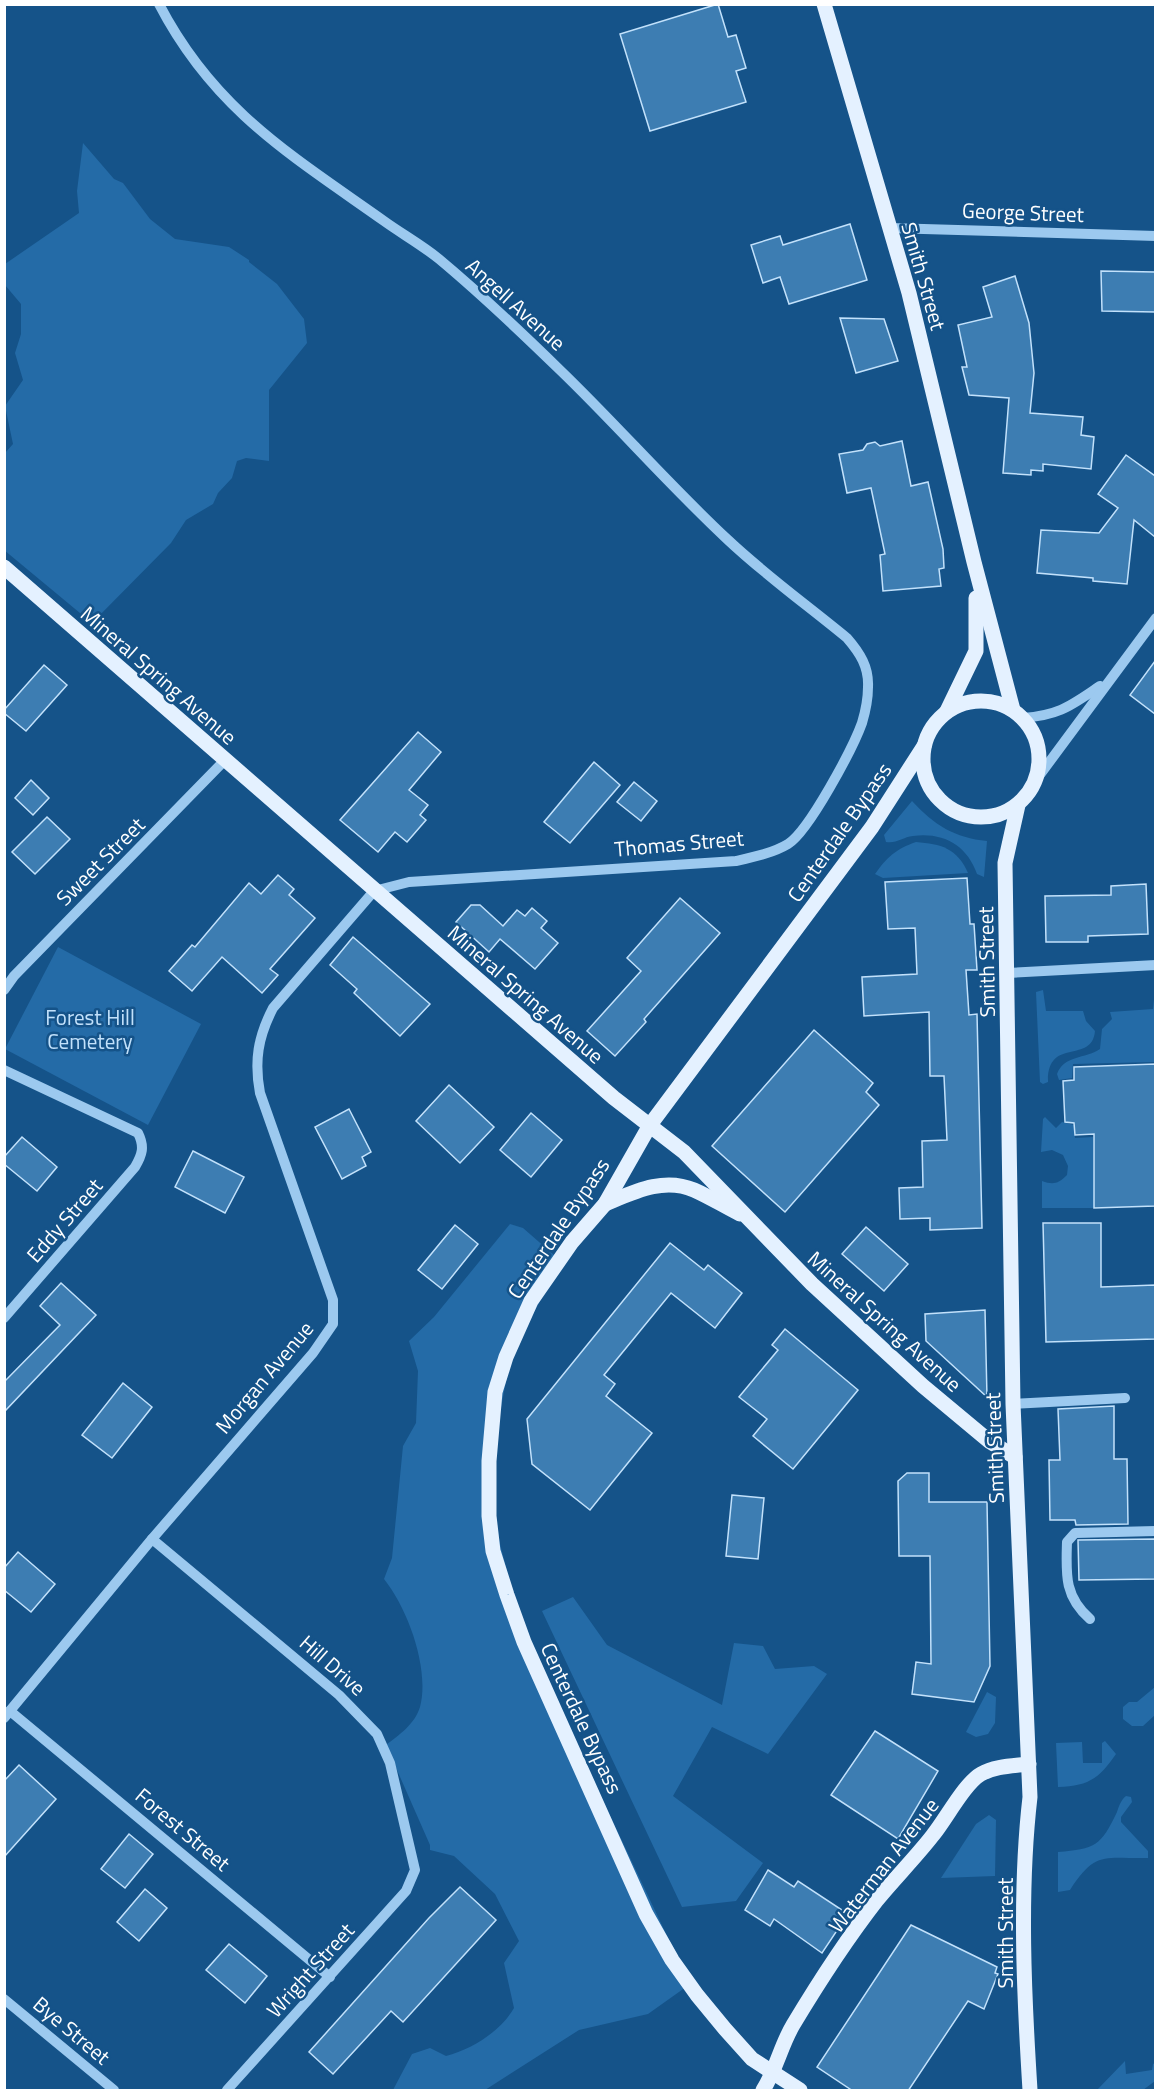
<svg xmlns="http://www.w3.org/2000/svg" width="1160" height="2095" font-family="'Titillium Web',sans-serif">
	<rect width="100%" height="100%" fill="#155389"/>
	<g fill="#246ba7">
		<path d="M83,143L114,179L123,183L150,219L175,239L229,247L249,260V262L277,284L304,319L307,343L269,390V461L246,458L237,461L232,478L218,493L213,504L186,520L171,543L92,623L4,550L5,453L13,444L5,406L23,380L15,353L21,334V304L5,285V264L79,213L77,191Z"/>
		<path d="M912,801C934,825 955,838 987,841L984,877L977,874C967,845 943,832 913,836C903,837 896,844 886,842L884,835Z"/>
		<path d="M916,842C941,844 957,848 968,873L883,878L875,874C887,857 896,849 916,842Z"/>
		<path d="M58,947L201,1024L148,1125L5,1049Z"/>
		<path d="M1043,990L1046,1011H1083L1086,1021L1095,1031C1092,1065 1047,1036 1048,1082L1043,1084L1040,1082L1036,992Z"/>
		<path d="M1155,990V1062L1073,1064L1072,1078L1059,1080L1057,1074C1064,1055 1085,1059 1100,1049L1102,1029L1112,1019L1110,1012L1153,1009Z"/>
		<path d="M1045,1117L1056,1128L1062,1122L1074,1125L1075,1138L1093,1137L1094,1208H1042V1181C1053,1185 1058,1184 1067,1175L1068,1166L1063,1155L1052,1150L1041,1152L1043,1119Z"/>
		<path d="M510,1224L523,1228L562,1262L530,1319L509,1365L489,1472L500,1544L519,1617L552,1693L668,1938L693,1982L648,2014L579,2030L485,2090H393L412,2054L430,2048L446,2056C472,2049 500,2032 514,2008L504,1963L519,1941L495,1894L454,1856L430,1850V1845L386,1745C399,1735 415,1724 420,1707C430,1669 408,1609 384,1579L392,1558L403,1446L416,1423L418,1371L409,1341L434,1317Z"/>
		<path d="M573,1597L607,1645L722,1705L734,1643L763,1646L775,1669L814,1666L827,1674L768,1754L712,1727L673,1796L763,1863L736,1901L682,1907L542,1611Z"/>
		<path d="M1155,1687V1715L1143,1726H1132L1123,1719V1707L1129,1702H1137Z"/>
		<path d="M987,1692L996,1697L995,1723L988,1734L976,1737L966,1732Z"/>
		<path d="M1105,1741L1116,1754C1099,1779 1088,1786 1058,1787L1056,1743L1082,1742L1083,1763H1102V1743Z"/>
		<path d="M1126,1796L1131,1797L1132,1802L1121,1817V1822L1148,1851V1858C1104,1859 1096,1850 1070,1890L1058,1892V1852C1095,1849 1101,1846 1117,1812C1119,1806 1121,1800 1126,1796Z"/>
		<path d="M989,1815L996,1820L995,1876L941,1878L976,1824Z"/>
		<path d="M1125,2061L1126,2074L1152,2070L1153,2064L1155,2063V2081L1143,2090H1097Z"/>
	</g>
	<g fill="#3d7db2" stroke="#c2e1fb" stroke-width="1.5">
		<path d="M718,4L728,37L736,35L746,68L736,71L746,102L650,131L620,34Z"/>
		<path d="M850,224L867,280L789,304L780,277L763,283L751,245L780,236L783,245Z"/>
		<path d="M1101,271L1155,272V312L1102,311Z"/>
		<path d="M1015,276L1029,323L1034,373L1030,413L1083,417L1081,435L1094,437L1091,469L1043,464V471L1031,470V475L1003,473L1009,398L969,395L962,367H967L958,325L992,317L983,287Z"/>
		<path d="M840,318L884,319L898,361L856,373Z"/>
		<path d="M902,441L911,486L928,482L943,549L944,568L939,569L941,586L883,591L880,555L885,554L871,488L847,493L839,454L863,450L867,444L875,442L880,446Z"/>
		<path d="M1126,455L1155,476V537L1134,520L1127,584L1093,581V578L1037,573L1041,530L1099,533L1118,508L1098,494Z"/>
		<path d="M1155,661V714L1130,695Z"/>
		<path d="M44,665L67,685L26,731L4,713V710Z"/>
		<path d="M418,732L441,752L409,790L428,805L420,815L426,820L407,842L395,832L378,852L340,820Z"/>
		<path d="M594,762L620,785L570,843L544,822Z"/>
		<path d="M31,780L49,798L33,815L15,798Z"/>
		<path d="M634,782L657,801L641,821L617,802Z"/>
		<path d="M47,817L70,839L35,874L12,852Z"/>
		<path d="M278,875L294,889L289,895L315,918L270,969L278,975L262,993L222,957L192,991L169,971L192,945L195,947L249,883L261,894Z"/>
		<path d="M967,878L970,924H974L977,970H966L969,1015L977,1014L982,1228L930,1230V1218L900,1219L899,1188L923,1187L922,1141L947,1140L944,1076H930L929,1012L864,1016L862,977L917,974L915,928L888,929L885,882Z"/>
		<path d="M1146,884L1148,934L1088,936V942H1046L1045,896L1111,895V886Z"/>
		<path d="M680,898L720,933L644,1019L646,1022L615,1056L587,1031L641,971L627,958Z"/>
		<path d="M471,905H480L503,926L517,910L525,916L532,908L547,921L541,928L558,943L535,969L500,939L489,952L456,922Z"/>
		<path d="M353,937L430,1004L400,1036L354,993L357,989L330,965Z"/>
		<path d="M814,1030L873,1083L866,1092L879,1105L785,1212L712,1146Z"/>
		<path d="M1155,1064V1206L1094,1208V1134L1075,1135L1074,1123L1065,1122L1063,1081L1074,1080V1067Z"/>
		<path d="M449,1085L494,1127L460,1163L416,1121Z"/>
		<path d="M349,1109L371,1152L362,1157L366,1166L342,1179L315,1127Z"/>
		<path d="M531,1113L562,1140L531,1177L500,1150Z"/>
		<path d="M22,1137L57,1167L37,1191L4,1164V1157Z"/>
		<path d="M193,1151L244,1177L225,1213L175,1187Z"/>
		<path d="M1043,1223H1101V1287L1155,1285V1339L1046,1342Z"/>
		<path d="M455,1225L478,1244L442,1289L418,1270Z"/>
		<path d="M866,1227L908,1264L884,1291L842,1254Z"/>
		<path d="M670,1243L704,1270L708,1265L742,1293L715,1328L671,1293L604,1375L615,1384L606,1396L652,1433L590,1510L532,1464L527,1419Z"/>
		<path d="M61,1283L96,1315L4,1412V1382L60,1325L40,1306Z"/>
		<path d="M985,1310L987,1397L926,1341L925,1314Z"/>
		<path d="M785,1329L858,1390L793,1469L753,1436L767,1419L739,1397L778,1350L772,1345Z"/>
		<path d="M123,1383L152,1407L112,1458L82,1435Z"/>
		<path d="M1114,1406V1459H1127L1128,1524L1076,1525L1075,1520H1050L1049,1460H1060L1058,1409Z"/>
		<path d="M907,1473H929V1502H987L990,1666L974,1702L912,1694L916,1662L931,1664L930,1556H899L898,1481Z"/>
		<path d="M732,1495L764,1498L758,1559L726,1556Z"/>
		<path d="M1155,1539V1579L1079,1580L1078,1540Z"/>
		<path d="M18,1552L55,1584L31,1612L4,1590V1568Z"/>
		<path d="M875,1731L938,1771L898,1839L831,1795Z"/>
		<path d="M19,1765L56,1799L4,1857V1781Z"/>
		<path d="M129,1834L153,1854L125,1888L101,1869Z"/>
		<path d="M768,1870L794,1887L798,1881L848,1914L822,1953L774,1919L770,1926L745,1910Z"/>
		<path d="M460,1887L496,1920L403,2022L391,2011L333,2074L309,2052L429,1918Z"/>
		<path d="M145,1889L167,1908L139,1941L117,1922Z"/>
		<path d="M911,1925L997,1967L995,1973L998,1974L984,2009L968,2001L908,2091H853L817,2067Z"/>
		<path d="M229,1944L267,1976L245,2003L206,1970Z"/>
	</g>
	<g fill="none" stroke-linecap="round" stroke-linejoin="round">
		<g stroke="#9cc9ef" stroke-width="10">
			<path d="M889,228L1156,236"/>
			<path d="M1023,718C1060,715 1070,706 1100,686"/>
			<path d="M1036,780L1156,618"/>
			<path d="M1008,973L1156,965"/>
			<path d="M4,990L14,976L225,760"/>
			<path d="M4,1070L138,1133C145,1147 142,1155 135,1167L4,1318"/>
			<path d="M1013,1404L1125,1398"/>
			<path d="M152,1539L339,1695L377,1734L390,1763L415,1870L406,1891L227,2090"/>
			<path d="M1090,1619C1064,1596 1066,1574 1067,1542L1075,1533L1156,1531"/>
			<path d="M10,1711L330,1977"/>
			<path d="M4,1718L152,1539L313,1353L333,1324V1300L260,1093C254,1061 258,1037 273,1008L374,891L409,882L736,861C754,857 773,853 788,844C809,831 853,748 862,723C865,713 868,698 868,687C869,667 860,653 847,638C807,605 765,575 727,539C669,485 617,425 561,371C521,332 481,294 439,259C422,245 402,234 384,221C291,155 214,110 159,4"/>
			<path d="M4,1999L114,2090"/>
		</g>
		<g stroke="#e4f1ff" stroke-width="15">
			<path d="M824,4L909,293L974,562L1013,710"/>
			<path d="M4,567L614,1098L684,1152L812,1284L923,1386L989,1441L1015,1457"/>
			<circle cx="981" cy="759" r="58"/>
			<path d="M947,711L976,651V598"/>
			<path d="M1018,805L1005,863L1013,1404L1030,1797C1019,1892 1024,1995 1030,2090"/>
			<path d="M605,1204C634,1192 663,1177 694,1190C710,1197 724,1206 740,1214"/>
			<path d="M763,2090C776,2070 781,2045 793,2025C817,1985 849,1936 877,1900C895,1878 916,1857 933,1835C946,1819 965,1783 981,1774C995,1766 1013,1766 1029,1764"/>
			<path d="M800,2090L752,2059L725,2029L697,1995L672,1960L646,1914L524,1642L507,1595L493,1551L489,1516V1461L495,1392L506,1357L531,1301L572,1242L605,1204L650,1125L872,827L924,746"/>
		</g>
	</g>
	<g text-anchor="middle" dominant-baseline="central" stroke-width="5" stroke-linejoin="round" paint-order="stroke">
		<g font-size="21" fill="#fff" stroke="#155389">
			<text transform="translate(1023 212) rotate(2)">George Street</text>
			<text transform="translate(924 276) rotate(74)">Smith Street</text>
			<text transform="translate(516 304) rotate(42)">Angell Avenue</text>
			<text transform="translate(159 675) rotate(41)">Mineral Spring Avenue</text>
			<text transform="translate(839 832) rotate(-55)">Centerdale Bypass</text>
			<text transform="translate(679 843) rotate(-5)">Thomas Street</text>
			<text transform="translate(100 861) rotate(-45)">Sweet Street</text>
			<text transform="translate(986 962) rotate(-91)">Smith Street</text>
			<text transform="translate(526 994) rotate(41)">Mineral Spring Avenue</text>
			<text transform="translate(64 1220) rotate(-49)">Eddy Street</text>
			<text transform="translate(558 1228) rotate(-56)">Centerdale Bypass</text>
			<text transform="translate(885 1321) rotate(42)">Mineral Spring Avenue</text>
			<text transform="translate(264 1377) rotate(-50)">Morgan Avenue</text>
			<text transform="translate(994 1448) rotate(-92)">Smith Street</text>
			<text transform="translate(333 1665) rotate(41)">Hill Drive</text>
			<text transform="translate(582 1718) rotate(65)">Centerdale Bypass</text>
			<text transform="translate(183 1829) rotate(40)">Forest Street</text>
			<text transform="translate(883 1865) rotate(-52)">Waterman Avenue</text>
			<text transform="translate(1005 1933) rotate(-90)">Smith Street</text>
			<text transform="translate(310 1970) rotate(-48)">Wright Street</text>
			<text transform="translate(72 2030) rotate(40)">Bye Street</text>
		</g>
		<g font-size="21" fill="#c2e1fb" stroke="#155389">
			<text x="90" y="1017">Forest Hill<tspan x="90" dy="24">Cemetery</tspan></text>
		</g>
	</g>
	<rect width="1160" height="2095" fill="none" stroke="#ffffff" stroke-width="12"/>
</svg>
